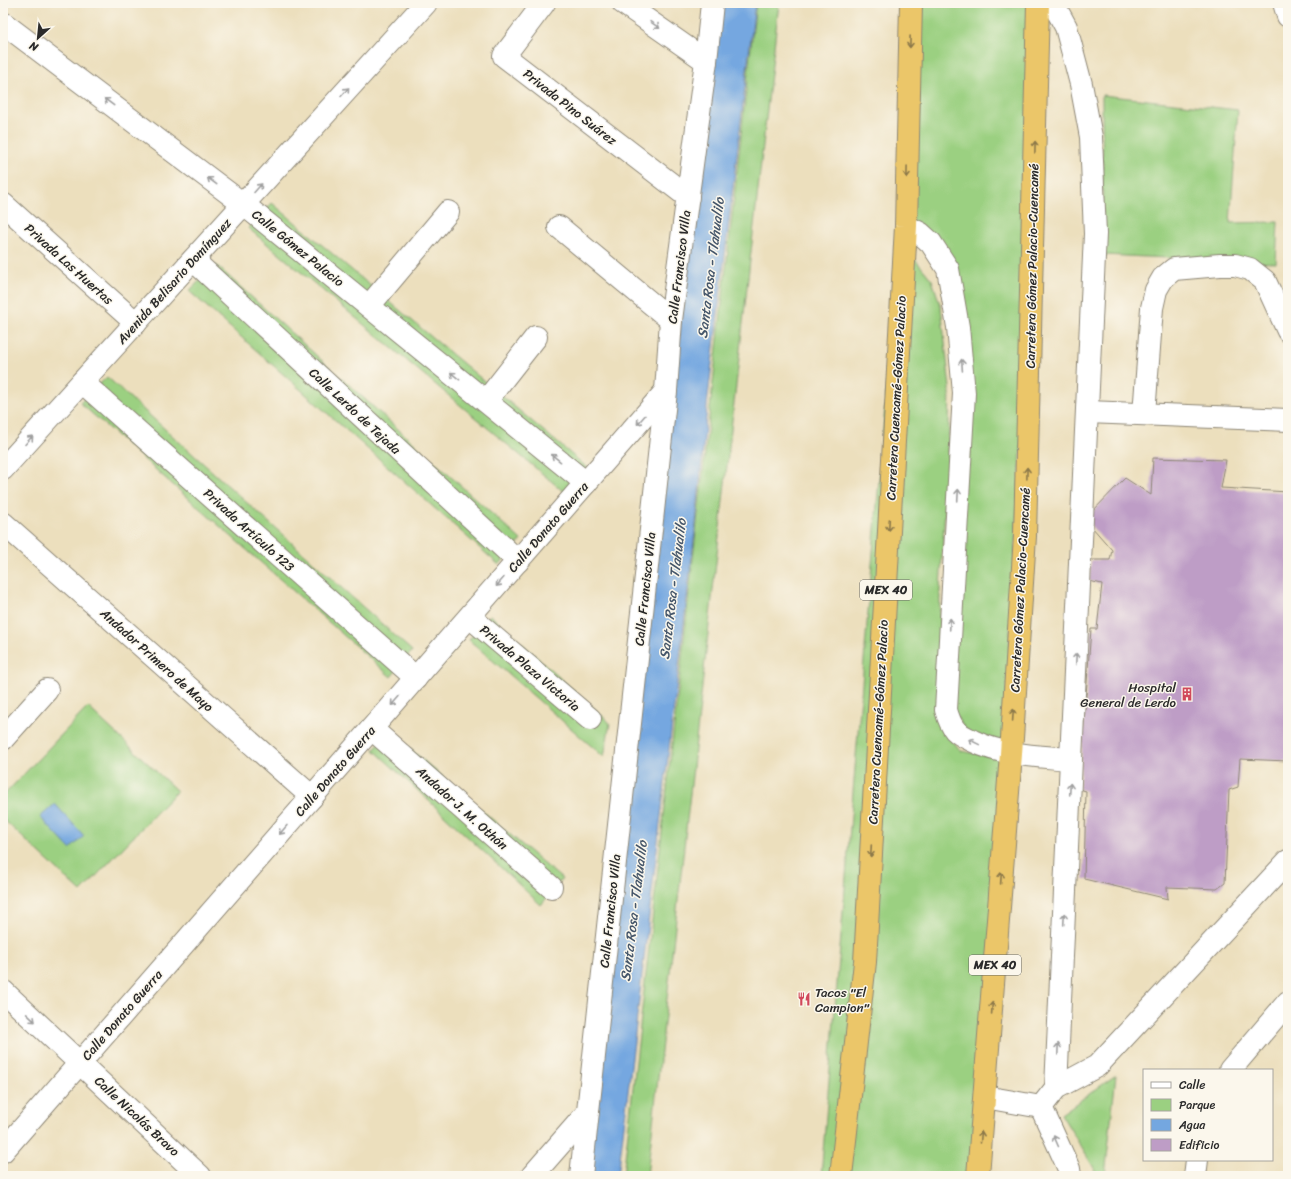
<svg xmlns="http://www.w3.org/2000/svg" width="1291" height="1179" font-family="Sriracha,sans-serif">
	<rect width="100%" height="100%" fill="#fbf7ec"/>
	<filter id="ink" filterUnits="userSpaceOnUse"><feTurbulence type="fractalNoise" baseFrequency=".025" numOctaves="2"/><feDisplacementMap in="SourceGraphic" scale="8" xChannelSelector="R" yChannelSelector="G"/><feConvolveMatrix kernelMatrix="1 2 1 2 8 2 1 2 1" color-interpolation-filters="sRGB"/></filter>
	<filter id="wash" filterUnits="userSpaceOnUse"><feTurbulence type="fractalNoise" baseFrequency=".012" numOctaves="4" result="noise"/><feDisplacementMap in="SourceGraphic" scale="16" xChannelSelector="R" yChannelSelector="G"/><feGaussianBlur stdDeviation="0.9" result="paint"/><feColorMatrix in="noise" values="0 0 0 0 0 0 0 0 0 0 0 0 0 0 0 0 0 1.4 0 .05"/><feComposite in="paint" operator="in"/></filter>
	<g filter="url(#wash)">
		<rect width="100%" height="100%" fill="#ecdfbd"/>
		<g fill="#9bd081" stroke="#637e56">
			<path d="M756,3H779L647,1176H623Z"/>
			<path d="M906,3H1034L1023,418L1003,750L967,732L951,708L969,364L954,274L900,211Z"/>
			<path d="M1102,95L1238,110L1230,223L1278,222L1276,263L1103,255Z"/>
			<path d="M272,203L590,470L569,496L248,228Z"/>
			<path d="M899,240L932,280L941,307L950,388L948,463L940,587L939,715L947,734L961,751L1006,759L973,1176H821Z"/>
			<path d="M216,265L521,540L499,565L189,291Z"/>
			<path d="M107,377L412,651L391,677L80,403Z"/>
			<path d="M490,615L610,723L604,757L469,640Z"/>
			<path d="M88,707L177,791L81,892L3,819V796Z"/>
			<path d="M389,731L562,879L541,905L374,750Z"/>
			<path d="M1116,1075L1105,1176H1096L1094,1168L1061,1114Z"/>
		</g>
		<g fill="#74a7e0" stroke="#506986">
			<path d="M717,3H755L708,397L696,523L618,1176H584Z"/>
			<path d="M55,804L84,836L70,849L40,817Z"/>
		</g>
		<g id="blocks">
			<path fill="#be9dc6" d="M1153,458L1226,460L1221,488L1288,492V761L1240,759L1238,787L1229,790L1225,883L1217,889L1167,887L1168,899L1084,879L1086,791L1079,789L1091,629H1097L1102,584L1089,581L1091,560H1110L1112,550L1085,519L1125,478L1151,495Z"/>
		</g>
	</g>
	<g filter="url(#ink)">
		<use href="#blocks" fill-opacity="0" stroke="#8c8574" stroke-width="1"/>
		<g fill="none" stroke-linecap="round" stroke-linejoin="round">
			<g stroke="#8c8574" stroke-width="24">
				<g id="minor">
					<path d="M544,3L504,56L688,197"/>
					<path d="M623,3L706,61"/>
					<path d="M1053,3L1066,27L1081,84L1091,137L1095,234L1056,1088"/>
					<path d="M1284,3L1288,16"/>
					<path d="M3,23L243,204L586,483"/>
					<path d="M3,204L136,323"/>
					<path d="M906,226L920,233L931,243L948,269L958,327L964,393L946,710C948,717 950,724 955,730C960,735 967,738 973,741C1004,756 1038,756 1071,759"/>
					<path d="M559,227L671,320"/>
					<path d="M193,260L518,561"/>
					<path d="M369,306L448,212"/>
					<path d="M82,382L416,678"/>
					<path d="M486,401L536,337"/>
					<path d="M1087,412L1288,420"/>
					<path d="M1144,414L1152,308L1156,290L1163,278L1174,269L1220,265H1235L1250,269L1265,281L1288,331"/>
					<path d="M3,469L426,3"/>
					<path d="M3,523L312,797"/>
					<path d="M470,617L590,719"/>
					<path d="M372,729L551,887"/>
					<path d="M3,739L47,690"/>
					<path d="M3,991L200,1176"/>
					<path d="M1230,1070L1288,1002"/>
					<path d="M985,1097L1041,1107"/>
					<path d="M1041,1107L1056,1088L1097,1066L1288,861"/>
					<path d="M1041,1107L1069,1169L1070,1176"/>
					<path d="M3,1151L666,391"/>
					<path d="M532,1176L588,1112"/>
					<path d="M581,1176L666,391L671,320L706,61L712,3"/>
					<path d="M1195,1176L1197,1160"/>
				</g>
			</g>
			<g stroke="#8c8574" stroke-width="24">
				<g id="highway">
					<path d="M841,1176L865,962L906,226L911,3"/>
					<path d="M978,1176L1011,754L1025,536L1038,3"/>
				</g>
			</g>
			<use href="#minor" stroke="#fff" stroke-width="22"/>
			<use href="#highway" stroke="#ebc669" stroke-width="22"/>
		</g>
		<defs><path id="oneway-shaft" d="M-6 0H5M1.5-3L5.5 0L1.5 3" fill="none" stroke-width="1.6" stroke-linecap="round" stroke-linejoin="round"/></defs>
		<g stroke="#a0a0a0">
			<use href="#oneway-shaft" transform="translate(655 25) rotate(35)"/>
			<use href="#oneway-shaft" transform="translate(345 92) rotate(-48)"/>
			<use href="#oneway-shaft" transform="translate(109 102) rotate(-143)"/>
			<use href="#oneway-shaft" transform="translate(212 181) rotate(-143)"/>
			<use href="#oneway-shaft" transform="translate(258 188) rotate(-48)"/>
			<use href="#oneway-shaft" transform="translate(962 365) rotate(-94)"/>
			<use href="#oneway-shaft" transform="translate(455 376) rotate(-141)"/>
			<use href="#oneway-shaft" transform="translate(641 420) rotate(131)"/>
			<use href="#oneway-shaft" transform="translate(29 440) rotate(-48)"/>
			<use href="#oneway-shaft" transform="translate(556 458) rotate(-141)"/>
			<use href="#oneway-shaft" transform="translate(958 495) rotate(-87)"/>
			<use href="#oneway-shaft" transform="translate(500 582) rotate(131)"/>
			<use href="#oneway-shaft" transform="translate(950 624) rotate(-87)"/>
			<use href="#oneway-shaft" transform="translate(1076 659) rotate(-87)"/>
			<use href="#oneway-shaft" transform="translate(396 701) rotate(131)"/>
			<use href="#oneway-shaft" transform="translate(974 742) rotate(-154)"/>
			<use href="#oneway-shaft" transform="translate(1070 789) rotate(-87)"/>
			<use href="#oneway-shaft" transform="translate(283 830) rotate(131)"/>
			<use href="#oneway-shaft" transform="translate(1064 919) rotate(-87)"/>
			<use href="#oneway-shaft" transform="translate(31 1018) rotate(43)"/>
			<use href="#oneway-shaft" transform="translate(1058 1049) rotate(-88)"/>
			<use href="#oneway-shaft" transform="translate(1056 1141) rotate(-114)"/>
		</g>
		<g stroke="#8b784a">
			<use href="#oneway-shaft" transform="translate(910 42) rotate(91)"/>
			<use href="#oneway-shaft" transform="translate(1035 147) rotate(-89)"/>
			<use href="#oneway-shaft" transform="translate(907 172) rotate(91)"/>
			<use href="#oneway-shaft" transform="translate(1027 473) rotate(-89)"/>
			<use href="#oneway-shaft" transform="translate(889 525) rotate(93)"/>
			<use href="#oneway-shaft" transform="translate(1013 715) rotate(-86)"/>
			<use href="#oneway-shaft" transform="translate(871 851) rotate(93)"/>
			<use href="#oneway-shaft" transform="translate(1001 878) rotate(-86)"/>
			<use href="#oneway-shaft" transform="translate(992 1008) rotate(-86)"/>
			<use href="#oneway-shaft" transform="translate(981 1137) rotate(-85)"/>
		</g>
	</g>
	<defs>
		<g id="building-bare" transform="scale(1.08)"><path d="M-4-6H4V6H1V3H-1V6H-4ZM-2.5-4.3h1.7v1.8h-1.7ZM.8-4.3h1.7v1.8H.8ZM-2.5-1h1.7V.8h-1.7ZM.8-1h1.7V.8H.8Z" fill="#d1495b" stroke="#fbf7ec" stroke-width="2.5" paint-order="stroke"/></g>
		<g id="restaurant-bare" transform="scale(1.08)"><path d="M-5-6h1v4h1v-4h1v4h1v-4h1v5L-1.5 .5V6h-2V.5L-5-1ZM5-6V6H3V1.5H1.5Q1.5-4 5-6Z" fill="#d1495b" stroke="#fbf7ec" stroke-width="2.5" paint-order="stroke"/></g>
	</defs>
	<g fill-rule="evenodd">
		<use href="#building-bare" x="1187" y="694"/>
		<use href="#restaurant-bare" x="804" y="999"/>
	</g>
	<g text-anchor="middle" dominant-baseline="central" stroke-width="3" stroke-linejoin="round" paint-order="stroke">
		<g fill="#fbf7ec" stroke="#696865" stroke-width="1">
			<rect x="860" y="580" width="52" height="20" rx="3"/>
			<rect x="969" y="955" width="52" height="20" rx="3"/>
		</g>
		<g font-size="12" font-weight="bold" fill="#2b2b2b">
			<text x="886" y="590">MEX 40</text>
			<text x="995" y="965">MEX 40</text>
		</g>
		<g font-size="13" fill="#2b2b2b" stroke="#fbf7ec">
			<text transform="translate(570 107) rotate(38)">Privada Pino Suárez</text>
			<text transform="translate(298 248) rotate(39)">Calle Gómez Palacio</text>
			<text transform="translate(69 264) rotate(42)">Privada Las Huertas</text>
			<text transform="translate(1032 266) rotate(-89)">Carretera Gómez Palacio-Cuencamé</text>
			<text transform="translate(679 267) rotate(-83)">Calle Francisco Villa</text>
			<text transform="translate(174 281) rotate(-48)">Avenida Belisario Domínguez</text>
			<text transform="translate(896 398) rotate(-87)">Carretera Cuencamé-Gómez Palacio</text>
			<text transform="translate(355 411) rotate(43)">Calle Lerdo de Tejada</text>
			<text transform="translate(548 527) rotate(-49)">Calle Donato Guerra</text>
			<text transform="translate(249 530) rotate(42)">Privada Artículo 123</text>
			<text transform="translate(645 589) rotate(-84)">Calle Francisco Villa</text>
			<text transform="translate(1020 590) rotate(-87)">Carretera Gómez Palacio-Cuencamé</text>
			<text transform="translate(157 660) rotate(42)">Andador Primero de Mayo</text>
			<text transform="translate(530 668) rotate(40)">Privada Plaza Victoria</text>
			<text transform="translate(878 722) rotate(-87)">Carretera Cuencamé-Gómez Palacio</text>
			<text transform="translate(335 771) rotate(-49)">Calle Donato Guerra</text>
			<text transform="translate(462 808) rotate(42)">Andador J. M. Othón</text>
			<text transform="translate(610 911) rotate(-84)">Calle Francisco Villa</text>
			<text transform="translate(122 1015) rotate(-49)">Calle Donato Guerra</text>
			<text transform="translate(137 1116) rotate(43)">Calle Nicolás Bravo</text>
		</g>
		<g font-size="13" fill="#2b2b2b" stroke="#fbf7ec" text-anchor="end">
			<text x="1176" y="687">Hospital<tspan x="1176" dy="15">General de Lerdo</tspan></text>
			<text x="815" y="992" text-anchor="start">Tacos "El<tspan x="815" dy="15">Campion"</tspan></text>
		</g>
		<g font-size="14" font-style="italic" fill="#45566a" stroke="#fbf7ec">
			<text transform="translate(711 268) rotate(-83)">Santa Rosa - Tlahualilo</text>
			<text transform="translate(673 589) rotate(-83)">Santa Rosa - Tlahualilo</text>
			<text transform="translate(634 911) rotate(-83)">Santa Rosa - Tlahualilo</text>
		</g>
	</g>
	<rect width="1291" height="1179" fill="none" stroke="#fbf7ec" stroke-width="16"/>
	<rect x="1143" y="1069" width="130" height="92" fill="#fbf7ec" stroke="#a8a59f"/>
	<rect x="1151" y="1082" width="20" height="6" fill="#ffffff" stroke="#a8a59f"/>
	<text x="1179" y="1089" font-size="12" fill="#2b2b2b">Calle</text>
	<rect x="1151" y="1099" width="20" height="12" fill="#9bd081" stroke="#a8a59f"/>
	<text x="1179" y="1109" font-size="12" fill="#2b2b2b">Parque</text>
	<rect x="1151" y="1119" width="20" height="12" fill="#74a7e0" stroke="#a8a59f"/>
	<text x="1179" y="1129" font-size="12" fill="#2b2b2b">Agua</text>
	<rect x="1151" y="1139" width="20" height="12" fill="#be9dc6" stroke="#a8a59f"/>
	<text x="1179" y="1149" font-size="12" fill="#2b2b2b">Edificio</text>
	<g transform="translate(38 38) rotate(207)" stroke="#fbf7ec" stroke-width="3" paint-order="stroke">
	<path d="M0-3L7 15L0 10L-7 15Z" fill="#2b2b2b"/>
	<text y="-6" font-size="11" font-weight="bold" text-anchor="middle" fill="#2b2b2b">N</text>
	</g>
</svg>
